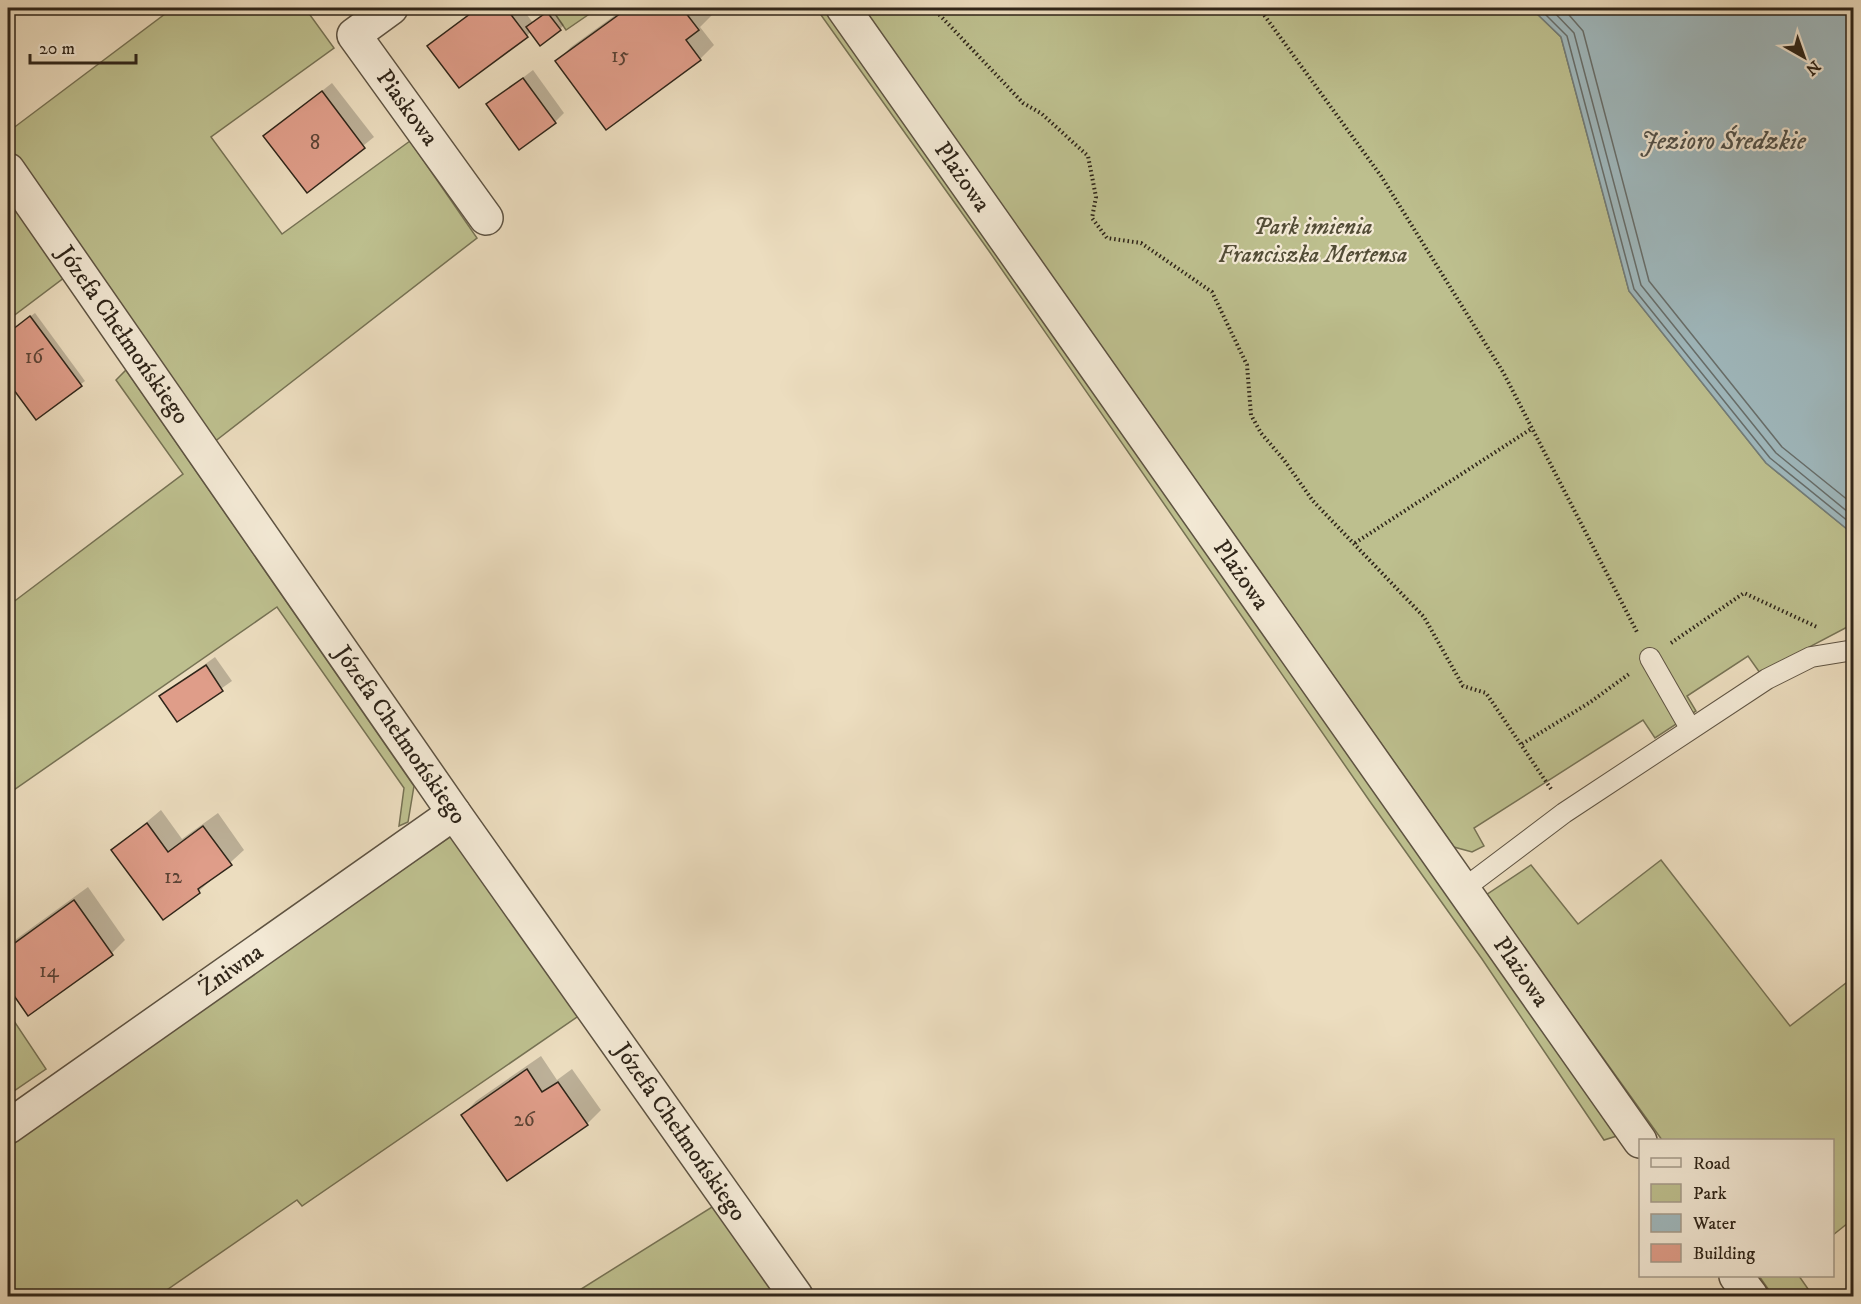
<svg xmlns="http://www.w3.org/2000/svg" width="1861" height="1304" font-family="'IM FELL DW Pica',serif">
	<rect width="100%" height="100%" fill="#ecddbf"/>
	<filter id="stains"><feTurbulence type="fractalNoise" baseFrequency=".00333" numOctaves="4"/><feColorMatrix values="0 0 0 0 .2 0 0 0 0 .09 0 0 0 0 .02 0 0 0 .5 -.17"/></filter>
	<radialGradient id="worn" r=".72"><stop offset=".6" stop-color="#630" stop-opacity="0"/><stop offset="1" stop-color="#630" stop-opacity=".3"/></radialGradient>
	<g fill="#bdbf8e" stroke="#767254" stroke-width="1.5">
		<path d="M173,8H305L334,48L211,137L282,234L410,141L477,238L209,446L8,151V132Z"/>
		<path d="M551,8H598L566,30Z"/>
		<path d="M816,8H828L1620,1135L1604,1140L1482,959L1371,803L989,251Z"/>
		<path d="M863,8H1531L1561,37L1629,291L1766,463L1853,534V624L1760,673L1748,656L1687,696L1696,711L1655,738L1643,720L1474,828L1484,846L1472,852L1454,847Z"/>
		<path d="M8,195L65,277L8,320Z"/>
		<path d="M126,370L414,786L408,822L399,826L404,788L277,607L8,794V606L183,474L116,380Z"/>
		<path d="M453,835L580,1015L302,1206L297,1200L158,1296H8V1142Z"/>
		<path d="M1661,860L1790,1026L1846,983L1854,992L1853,1219L1833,1235L1832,1140H1662L1486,895L1531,865L1578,924Z"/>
		<path d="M8,1012L46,1069L8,1095Z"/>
		<path d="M720,1202L784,1296H570Z"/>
		<path d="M1759,1276H1799L1813,1296H1773Z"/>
	</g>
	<path fill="#9fb8bd" stroke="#727d7b" stroke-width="1.5" d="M1531,8H1853V534L1766,463L1629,291L1561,37Z"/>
	<g fill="#0003">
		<path d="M477,8H522L533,23L552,9L564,25L560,29L531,31L527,36L429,46Z"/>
		<path d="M625,8H706L712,15L700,27L714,45L700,59L557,61L571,47Z"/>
		<path d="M533,70L564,113L555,122L488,104Z"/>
		<path d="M332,83L374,137L307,191L265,136Z"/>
		<path d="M35,313L85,381L36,418L8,379V333Z"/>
		<path d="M215,657L232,681L177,720L161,696Z"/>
		<path d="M161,810L182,839L218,813L244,850L199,891L163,918L113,850Z"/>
		<path d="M88,887L125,940L112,953L28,1013L8,984V945Z"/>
		<path d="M541,1056L557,1080L572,1069L601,1110L587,1124L463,1115L476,1101Z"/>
	</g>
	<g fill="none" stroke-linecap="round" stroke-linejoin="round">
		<g stroke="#676e6b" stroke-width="1.5">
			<path d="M1539,8L1567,36L1634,289L1770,458L1854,526"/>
			<path d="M1550,8L1574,33L1641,285L1776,453L1854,517"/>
			<path d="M1563,8L1583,31L1649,281L1782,447L1854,505"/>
		</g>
	</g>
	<g fill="#df9d89" stroke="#2f2519" stroke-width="1.5">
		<path d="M478,8H506L528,37L459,88L427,46Z"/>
		<path d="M628,8H682L699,30L686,40L701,60L606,130L555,61Z"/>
		<path d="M547,12L561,30L540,46L526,27Z"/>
		<path d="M523,78L556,123L519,150L486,104Z"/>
		<path d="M322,91L365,148L307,193L263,136Z"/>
		<path d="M30,316L82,386L36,420L8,382V333Z"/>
		<path d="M206,665L223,691L177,722L159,696Z"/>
		<path d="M147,823L168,852L203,826L232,865L198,889L200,893L163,920L111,850Z"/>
		<path d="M74,900L113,955L28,1016L8,987V948Z"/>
		<path d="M527,1069L542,1092L558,1082L588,1125L507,1181L461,1115Z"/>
	</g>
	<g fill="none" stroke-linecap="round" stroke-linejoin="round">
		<g stroke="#5e5342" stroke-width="22">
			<g id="lane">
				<path d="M1650,658L1690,728"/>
				<path d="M1462,890L1564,813L1767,679L1811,657L1854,650"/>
			</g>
		</g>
		<g stroke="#5e5342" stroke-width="36">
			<g id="street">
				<path d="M391,8L354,35L486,218"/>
				<path d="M843,8L1640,1141"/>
				<path d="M8,170L454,813L796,1296"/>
				<path d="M8,1127L454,813"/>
				<path d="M1736,1276L1751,1296"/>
			</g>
		</g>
		<g stroke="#2f2519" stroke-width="4" stroke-dasharray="1.5 3" stroke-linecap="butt">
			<path d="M933,8L1023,103L1042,114L1088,156L1096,197L1092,218L1107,238L1141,243L1212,292L1247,365L1251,415L1261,433L1284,460L1313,501L1424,617L1463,686L1486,693L1551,789"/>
			<path d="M1259,8L1381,176L1503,372L1638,634"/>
			<path d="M1355,543L1531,429"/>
			<path d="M1671,643L1744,593L1817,627"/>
			<path d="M1522,744L1589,703L1629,674"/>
		</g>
		<use href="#lane" stroke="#f3e9d5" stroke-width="20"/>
		<use href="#street" stroke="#f3e9d5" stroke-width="33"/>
	</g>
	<g text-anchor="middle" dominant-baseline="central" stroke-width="4.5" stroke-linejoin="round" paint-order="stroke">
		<g font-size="21" fill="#5b4335">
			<text x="620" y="56">15</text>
			<text x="315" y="143">8</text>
			<text x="34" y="357">16</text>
			<text x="173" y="877">12</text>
			<text x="49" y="971">14</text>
			<text x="524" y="1120">26</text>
		</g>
		<g font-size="24" fill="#2f2519" stroke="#f3e9d5">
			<text transform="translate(407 108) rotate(54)">Piaskowa</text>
			<text transform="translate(962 177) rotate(55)">Plażowa</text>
			<text transform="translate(123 335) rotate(55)">Józefa Chełmońskiego</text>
			<text transform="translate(1241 575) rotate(55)">Plażowa</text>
			<text transform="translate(400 735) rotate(55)">Józefa Chełmońskiego</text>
			<text transform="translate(231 970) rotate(-35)">Żniwna</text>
			<text transform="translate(1521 972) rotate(55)">Plażowa</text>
			<text transform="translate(680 1132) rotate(55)">Józefa Chełmońskiego</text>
		</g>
		<g font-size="24" font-style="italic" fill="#524c36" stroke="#f3e9d5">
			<text x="1313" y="227">Park imienia<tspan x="1313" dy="28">Franciszka Mertensa</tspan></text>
		</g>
		<g font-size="26" font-style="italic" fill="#51514a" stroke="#f3e9d5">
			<text x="1723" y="141">Jezioro Średzkie</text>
		</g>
	</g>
	<rect width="1861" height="1304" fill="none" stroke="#ecddbf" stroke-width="30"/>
	<rect x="9" y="9" width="1843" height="1286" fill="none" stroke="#2f2519" stroke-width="3"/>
	<rect x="15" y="15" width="1831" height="1274" fill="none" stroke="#2f2519" stroke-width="1.5"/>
	<rect x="1639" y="1139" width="195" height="138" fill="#f3e9d5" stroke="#a59b8a" stroke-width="1.5"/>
	<rect x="1651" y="1158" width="30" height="9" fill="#f3e9d5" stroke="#a59b8a" stroke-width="1.5"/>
	<text x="1693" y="1169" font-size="18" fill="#2f2519">Road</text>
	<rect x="1651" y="1184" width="30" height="18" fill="#bdbf8e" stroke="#a59b8a" stroke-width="1.5"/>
	<text x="1693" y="1199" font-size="18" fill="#2f2519">Park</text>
	<rect x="1651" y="1214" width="30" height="18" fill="#9fb8bd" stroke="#a59b8a" stroke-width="1.5"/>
	<text x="1693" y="1229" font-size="18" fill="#2f2519">Water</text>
	<rect x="1651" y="1244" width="30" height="18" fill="#df9d89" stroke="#a59b8a" stroke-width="1.5"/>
	<text x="1693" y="1259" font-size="18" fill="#2f2519">Building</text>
	<g transform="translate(1804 57) rotate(140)" stroke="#f3e9d5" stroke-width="4.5" paint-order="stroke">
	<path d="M0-4.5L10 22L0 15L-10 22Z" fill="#2f2519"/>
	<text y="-9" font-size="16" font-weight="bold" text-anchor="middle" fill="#2f2519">N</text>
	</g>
	<path d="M30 54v9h106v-9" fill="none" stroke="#2f2519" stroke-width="3"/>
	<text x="39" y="54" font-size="18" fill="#2f2519" stroke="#f3e9d5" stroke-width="4.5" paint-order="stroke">20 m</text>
	<rect width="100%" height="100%" filter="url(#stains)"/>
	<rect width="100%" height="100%" fill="url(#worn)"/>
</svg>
